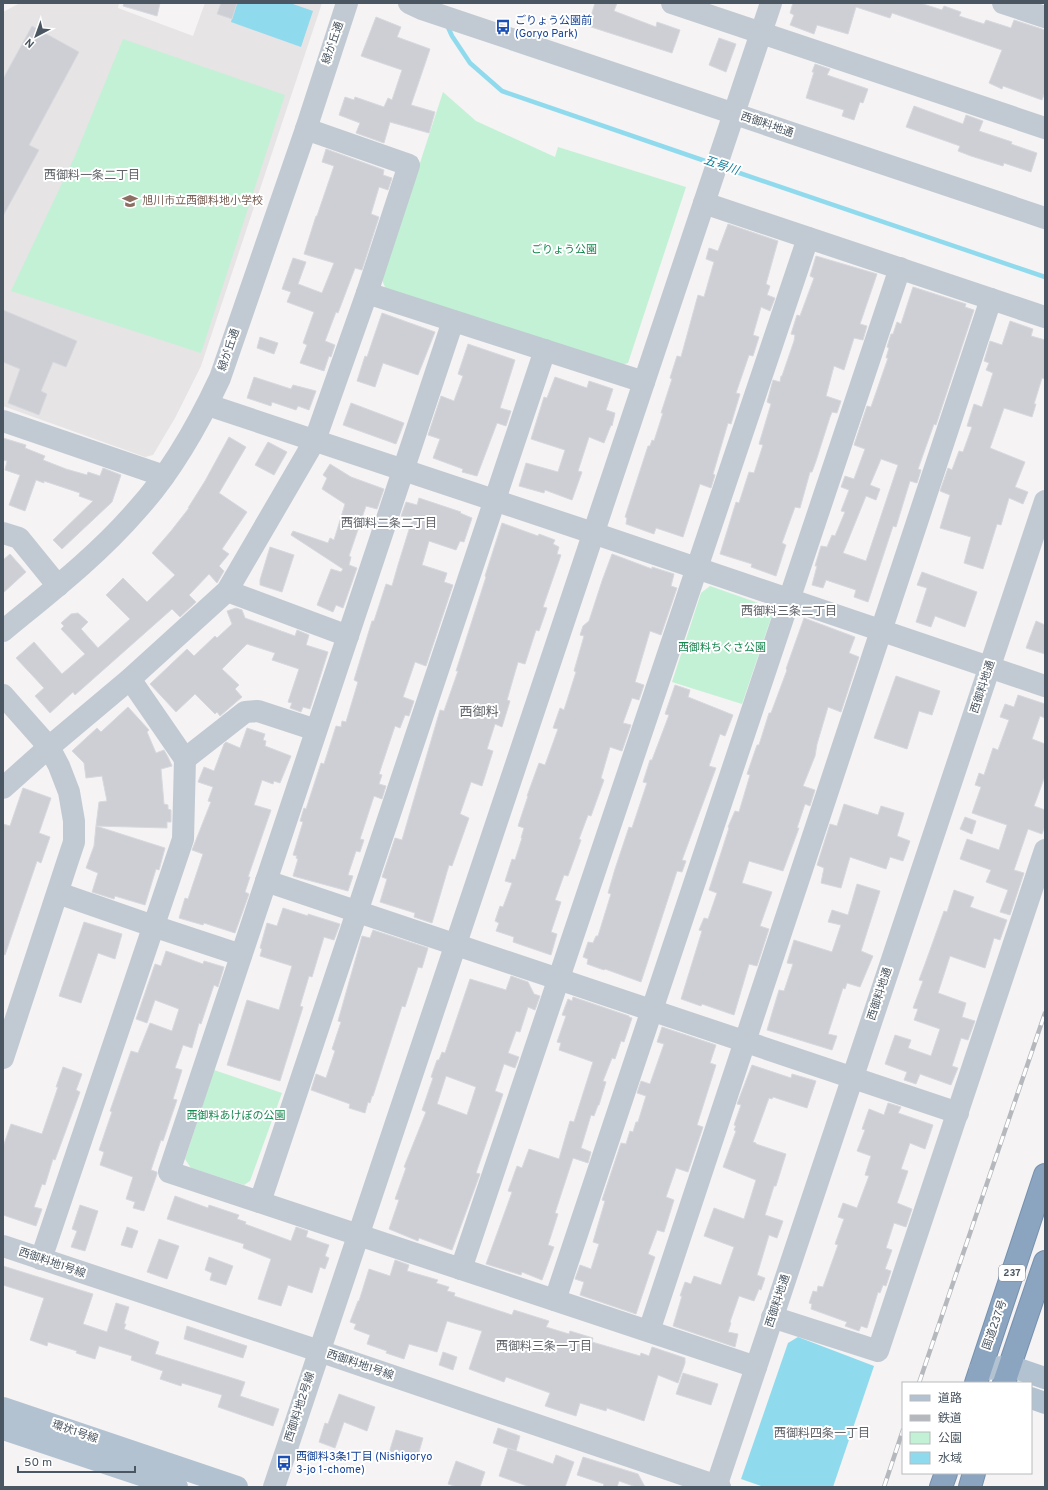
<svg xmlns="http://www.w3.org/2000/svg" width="1048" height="1490" font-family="Overpass,'Noto Sans JP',sans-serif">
	<rect width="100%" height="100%" fill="#f5f3f3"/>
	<path fill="#e6e4e5" d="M20,3H119L118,8L193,36L205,3H322L201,366L175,418L153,455L145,457L3,406V12Z"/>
	<g fill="#c3f1d5">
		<path d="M123,39L285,95L201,353L11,291L75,156Z"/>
		<path d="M443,92L476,121L555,157L558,147L686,187L628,363L617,366L387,292L382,280Z"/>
		<path d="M710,586L767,606L772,615L742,704L672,682L701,593Z"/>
		<path d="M214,1070L282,1093L250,1181L244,1185L191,1168L185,1159Z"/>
	</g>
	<g fill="#90daee">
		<path d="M237,3H290L313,11L301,47L231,22Z"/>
		<path d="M798,1337L874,1366L833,1487H764L741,1479L788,1343Z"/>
	</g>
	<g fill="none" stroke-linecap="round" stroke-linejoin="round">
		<g stroke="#90daee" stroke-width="4.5">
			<path d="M447,25L452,36L470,63L502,91L711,163"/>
			<path d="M722,167L1045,277"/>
		</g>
	</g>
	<g fill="#cdcfd5" stroke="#d7d9de" fill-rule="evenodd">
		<path d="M124,3H160L157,16L123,6Z"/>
		<path d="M221,3H237L232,19L217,14Z"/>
		<path d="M595,3H617L614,11L656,27L657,22L680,30L672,53L588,26Z"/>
		<path d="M793,3H920L942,10L944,6L961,12L959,16L984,24L986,20L1011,28L1014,20L1045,30V92L1042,100L1003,86L1002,89L989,83L1002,50L892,13L890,18L856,7L848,34L817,25L814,34L790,25L794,15L790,13Z"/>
		<path d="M376,17L401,27L397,37L430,49L411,105L435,112L429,133L390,122L384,143L356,133L360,123L339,115L345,97L354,100L355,97L384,107L388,98L392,100L402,70L361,56Z"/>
		<path d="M32,26L79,52L29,145L39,150L3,216V79Z"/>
		<path d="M719,38L736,44L726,72L709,65Z"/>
		<path d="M815,64L830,69L827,75L868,89L863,103L860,102L854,120L842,116L844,110L806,98L814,72H812Z"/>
		<path d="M914,106L963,124L966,115L983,121L979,131L1012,142L1011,144L1037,153L1031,172L1004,163L1003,166L971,156L958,151L960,146L906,127Z"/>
		<path d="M326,149L384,170L383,175L392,178L388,190L379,187L371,214L379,217L362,270L355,268L338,313L336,312L325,341L335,345L331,357L329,356L324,371L300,363L307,345L303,343L314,312L287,302L291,292L282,289L293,258L306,262L298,284L322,293L334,263L304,254L316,216H317L334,166L322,162Z"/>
		<path d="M728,224L778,241L766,284L770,286L767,295L775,298L770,311L761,307L753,335L759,337L753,356L749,355L736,393L740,394L731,424L728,423L713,474L715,475L711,488L700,484L683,537L656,528L654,534L626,524L627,518L625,517L648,446H650L652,440L654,441L663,413H661L672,379L670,378L677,356L681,357L698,295L704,297L714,262L706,259L709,248L718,251Z"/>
		<path d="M816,256L877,274L860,324L867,326L863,340L854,338L844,370L834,366L826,396L841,401L837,413L832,412L830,417L816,461L812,472H810L800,508L795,507L782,543L786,545L776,576L751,567L752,564L720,554L736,502L739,503L749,472L754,473L763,445L759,444L771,404L767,402L773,380L780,382L781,376H782L794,341L795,335L791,334L797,315L800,316L814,278L810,276Z"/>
		<path d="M913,287L966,304L965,307L974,310L936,425L934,424L918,469L921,470L917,483L910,481L896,527L893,526L868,602L854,597L856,590L826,580L823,588L812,585L817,566H815L821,546L827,547L832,535L835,536L845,512L841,511L849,490L841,487L845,476L854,479L865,449L854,445L867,406L871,407L888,358H886L889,348L887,347L891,334H893L897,322L901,324ZM881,459L898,465L866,561L843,553L866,496L876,500L880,489L870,485Z"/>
		<path d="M3,310L77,341L66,367L53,362L41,391L47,394L39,415L8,403L20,369L3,362Z"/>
		<path d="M382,313L435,332L418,375L383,363L375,387L357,381L365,356L367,357Z"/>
		<path d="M1010,321L1033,329L1031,336L1045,340V379L1042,378L1034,404H1036L1032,417L1004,408L990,448L1025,462L1015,487L1028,492L1023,504L1009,498L1001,525L997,524L983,569L964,563L971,537L940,528L950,495L940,491L948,468L952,470L959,451L963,452L972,427L967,426L974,404L982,407L993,373L986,370L989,363L984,361L990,341L1002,345Z"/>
		<path d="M260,337L278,343L274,354L257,348Z"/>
		<path d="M468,344L515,360L500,408L511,411L506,426L497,423L477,476L462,472L463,469L433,458L440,439L428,435L441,396L454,401L463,376L458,374Z"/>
		<path d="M254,377L291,389L293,385L316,391L309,410L298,406L296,410L272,402L271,406L247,398Z"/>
		<path d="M555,377L587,388L589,381L613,389L606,410L615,413L612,426L611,425L604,443L589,437L578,471L582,472L572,500L545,490L544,493L519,486L526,463L558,472L565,450L531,439L544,397L547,398Z"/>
		<path d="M351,403L404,423L396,444L343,425Z"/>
		<path d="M229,437L246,447L219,493L247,512L222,549L229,554L219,566L224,571L217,583L209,574L189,595L196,602L180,617L172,609L75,695L73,692L50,713L35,696L44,688L16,658L34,642L62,674L85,654L61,629L64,626L61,623L71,614L78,613L88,622L81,629L98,648L130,619L106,595L123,578L147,602L175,575L152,553L171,531L189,508H188L205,481Z"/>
		<path d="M3,438L26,445L25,448L45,456L43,460L66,469L87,475L88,472L100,476L103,468L121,475L112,502L62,549L53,540L93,501L79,496L80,493L44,481V483L36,480L25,511L9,505L20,475L5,470L7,461L3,460Z"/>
		<path d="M268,442L287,452L274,475L255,465Z"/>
		<path d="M330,464L351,477L384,489L377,509L366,506L349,556L351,557L349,565L357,568L343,608L336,605L333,612L317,605L331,569L341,572L343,569L291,535L293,531L328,543L330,538L334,540L345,504L322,489L327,478L323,475Z"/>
		<path d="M419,498L461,512L460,513L472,518L464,542L460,541L456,550L429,541L422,565L447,573L444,582L453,585L426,666L415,662L403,697L414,701L409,716L405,715L400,728L395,726L379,774L382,775L379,784L386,786L382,799L374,796L360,839L364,840L360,852L356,851L348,875L353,876L348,891L293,876L298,859L296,858L297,856L293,855L303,822L300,821L304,808L306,809L321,763L324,764L336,726L341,727L342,721L346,722L358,682L354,680L372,621H374L386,584L392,586L398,565L412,520L401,516L406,502L417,505Z"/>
		<path d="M502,523L538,536L539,534L555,540L553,544L559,547L557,554L561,555L543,607L547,608L539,631L536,630L525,664L518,662L507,700L510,701L502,727L495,724L487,749L493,751L482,786L471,782L460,814L469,818L452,866L449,865L432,923L414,917L415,913L380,902L387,879L382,877L395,838L402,840L440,710L444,711L458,671H456L486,577L485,576Z"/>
		<path d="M270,547L294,555L282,592L260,585V580Z"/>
		<path d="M10,554L26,572L3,593V560Z"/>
		<path d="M612,554L652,569V567L674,574L671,586L677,588L661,635L650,631L635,682L644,685L639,700L632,698L623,723L631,725L622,751L610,747L601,778L604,780L591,816L588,815L579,839L581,840L568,876L564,875L555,900L561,902L551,932L557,934L551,955L513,942L514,937L496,931L499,923L495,921L500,906L503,907L512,883L505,881L512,859L515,860L522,838H521L524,828L518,826L528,796H527L539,763L545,765L558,729L553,728L560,708L564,710L576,672L574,671L584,636L580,635L583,626L589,621L602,581Z"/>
		<path d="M922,572L977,592L965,627L935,616L931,627L916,622L927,588L917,585Z"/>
		<path d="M236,608L242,610L245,618L295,636L297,630L309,635L306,645L328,652L310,709L303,707L301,712L290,708L292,703L288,702L299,669L272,660L275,653L247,644L222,669L239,685L235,689L242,697L220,716L217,712L215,714L195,694L176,712L150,684L187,649L194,656L215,636L217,638L232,624L227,611Z"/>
		<path d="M804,618L855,637L849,653L859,657L841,712L828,707L817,744L815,756L803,786L815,790L810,806L805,804L797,828H799L783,871L749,861L742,883L772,892L760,926L769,929L757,966L749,964L734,1015L702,1004L701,1006L681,999L702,931L699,930L704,918L708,919L717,893L709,890L729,828L728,827L735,811L739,812L750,775L747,774L757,745H759L769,713H771L787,670L786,669Z"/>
		<path d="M1036,621L1045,625V654L1026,648Z"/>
		<path d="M896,676L940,691L932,715L919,711L907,749L874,738Z"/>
		<path d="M675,685L690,690L688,697L733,715L725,736L720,734L709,766L716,768L682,860L686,861L682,872L677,871L641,982L605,969L604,970L587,964L588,959L583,957L588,942L593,943L596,936H598L611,894L608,893L615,869L629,827L632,828L647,783L643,782L650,760H652L669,715L665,714Z"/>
		<path d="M1018,695L1045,704V718L1040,716L1032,739L1045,744V776L1034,806L1045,810V826L1042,834L1028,829L1014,870L1024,873L1010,915L1000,912L1008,890L986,882L991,870L960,859L967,839L999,850L1007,825L972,813L981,787L975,785L979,773L984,775L993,748L998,750L1009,720L1000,717L1005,704L1014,707Z"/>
		<path d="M128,707L149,730L147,732L156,753L164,750L168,757L172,766L161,769L164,804L168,805V809L171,810V822H167V828L96,826L99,802L107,801L102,776L86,778L84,763L72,751L97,728L101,732Z"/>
		<path d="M247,728L265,734L263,740L266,741L265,746L291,756L280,783L274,781L273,784L262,780L254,805L271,810L248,877H250L245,892L249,894L235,933L204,923L203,925L179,918L185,898L188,899L203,854L192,850L211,802L208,801L213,787L198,782L204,767L214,771L224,744L226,742L240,748Z"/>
		<path d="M23,788L51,798L39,833L50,837L41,863L37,861L5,955L3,954V824L10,826Z"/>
		<path d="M844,804L878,815L881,806L904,813L897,836L910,841L903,861L890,857L886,869L850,857L841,888L821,883L824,868L817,865L830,824L837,826Z"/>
		<path d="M965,817L976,821L972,834L960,829Z"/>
		<path d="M96,826L165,848L159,870L156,869L145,905L115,896L114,899L92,892L98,873L86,868L94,846Z"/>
		<path d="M857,884L880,891L861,951L873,956L860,987L847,983L845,989L843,988L828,1034L837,1036L832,1050L767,1030L779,990L784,991L793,964L787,963L794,940L832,952L841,925L828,922L832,910L848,915Z"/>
		<path d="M954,890L974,897L970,907L1007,920L1000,940L994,938L985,968L950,956L938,993L966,1003L962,1017L975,1021L968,1040L961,1038L952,1066L958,1068L951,1085L920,1074L916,1084L904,1080L907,1072L885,1064L895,1035L911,1040L908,1048L931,1056L940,1029L914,1020L918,1009L913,1008L923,981L919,980L925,964L944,911L947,912Z"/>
		<path d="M283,908L308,916V914L340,924L334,940L324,937L312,977L309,976L300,1006L303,1007L280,1081L227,1065L247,1000L279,1010L292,966L260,956L262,949L260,948L267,923L277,926Z"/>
		<path d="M84,922L122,934L115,959L98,953L81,1003L59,996Z"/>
		<path d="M373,930L428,948L422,968L418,967L405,1007L402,1006L373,1096H372L370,1103L368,1102L365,1113L349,1108L350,1104L311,1090L316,1074L326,1078L335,1051L332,1049L341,1022L338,1021L362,936L370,938Z"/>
		<path d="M166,951L203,964L204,961L224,967L218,987L214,985L201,1024L199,1023L192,1048L183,1045L175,1068L182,1070L173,1099L177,1100L163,1141L161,1140L151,1170L157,1172V1174L144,1211L133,1208L135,1202L126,1199L133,1177L100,1165L104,1152L99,1150L112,1112L110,1111L131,1051L138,1053L150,1023L172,1031L179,1009L155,1000L147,1023L136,1019L155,964L161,966Z"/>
		<path d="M511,976L528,982L534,994L540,996L535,1010L528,1007L520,1032L516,1031L508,1053L519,1057L515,1068L504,1064L495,1091L503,1094L476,1173L480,1174L452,1250L419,1238L418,1241L389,1229L399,1200L395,1199L406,1168L404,1167L426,1112L422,1110L433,1078L431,1077L437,1060H439L442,1052L445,1053L470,979L506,990ZM446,1076L476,1087L467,1115L437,1104Z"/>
		<path d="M573,997L629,1016V1017L632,1018L624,1042L621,1041L615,1059L612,1058L603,1081L606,1082L599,1105H598L594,1116L591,1115L581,1148L591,1152L588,1163L573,1158L555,1213L558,1214L548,1245L554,1247L542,1280L522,1272L521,1275L486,1264L511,1195L512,1192L508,1191L517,1166L522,1168L529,1149L559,1159L570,1121L574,1122L593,1062L559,1050L561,1043L557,1042L566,1016L562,1015L568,999L572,1001Z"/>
		<path d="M662,1027L716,1045L710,1063L716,1065L697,1125L703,1127L688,1172L676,1168L666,1197L674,1200L664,1232L657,1230L648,1254L655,1257L636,1314L580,1295L584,1282L575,1279L580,1265L591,1269L599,1244L593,1242L605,1201L602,1200L621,1143L626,1144L630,1131L633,1132L636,1122H638L646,1096L637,1093L641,1081L650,1084L664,1044L657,1042Z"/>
		<path d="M752,1065L791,1078L792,1074L816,1081L807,1108L773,1097L772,1099L769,1098L753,1142L756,1143V1144L786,1154L776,1186H774L765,1215L783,1221L777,1238L769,1235L757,1275L765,1278L761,1290L759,1289L754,1301L739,1296L730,1322L731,1323L728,1332L738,1334L735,1347L673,1326L682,1296H680L685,1282L691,1284L694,1276L721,1285L734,1247L704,1236L714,1208L744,1219L756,1180L723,1167L736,1131L734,1130L736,1126L734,1125L741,1105L737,1104Z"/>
		<path d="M63,1067L82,1074L76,1090L80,1092L55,1160L53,1159L45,1185L42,1184L34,1207L42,1209L36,1226L3,1215V1147L11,1124L42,1134L58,1087H56Z"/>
		<path d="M888,1103L901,1107L898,1113L933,1125L925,1149L910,1143L901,1169L908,1171L897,1203L912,1209L906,1227L894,1223L886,1248L892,1250L885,1269L891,1271L886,1286L883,1285L880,1293L878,1292L867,1328L861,1326L859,1331L845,1326L847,1322L811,1309L812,1304L809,1303L813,1291L817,1292L818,1286L823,1287L838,1245L835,1244L844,1219L838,1217L843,1203L857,1208L869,1176L865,1175L871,1156L857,1151L865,1130L862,1129L869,1109L884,1115Z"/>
		<path d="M175,1196L208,1208L209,1205L239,1215L237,1219L246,1222L245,1224L291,1241L296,1227L308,1231L306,1237L329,1245L325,1256L329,1258L325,1269L320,1267L312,1293L288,1285L281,1306L258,1299L271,1259L243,1248L244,1244L167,1219Z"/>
		<path d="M80,1205L98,1211L85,1251L71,1247L77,1231L72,1229Z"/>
		<path d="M127,1227L138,1231L132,1248L121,1245Z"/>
		<path d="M159,1239L179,1246L167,1279L147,1272Z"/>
		<path d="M209,1257L233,1266L226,1285L210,1280L212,1273L205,1270Z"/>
		<path d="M395,1260L409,1265L407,1271L438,1280L436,1283L449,1287L447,1291L455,1293L454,1296L512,1315L514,1310L549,1321L546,1327L569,1334L570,1331L593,1338L592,1342L640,1356L641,1353L649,1356L652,1347L685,1358V1363L678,1383L658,1375L644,1421L607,1408L606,1411L580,1403L576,1416L545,1406L550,1393L506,1377L504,1382L469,1369L482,1331L447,1321L437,1352L409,1344L404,1359L386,1353L387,1351L367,1344L370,1335L354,1329L356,1324L350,1322L358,1301H359L369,1269L390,1276Z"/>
		<path d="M3,1266L93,1294L83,1324L107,1332L116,1303L129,1307L124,1324H126L124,1329L159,1342L155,1354L245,1382L240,1396L279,1409L273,1426L218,1407L222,1395L182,1383L181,1386L160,1379L163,1371L131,1360L132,1356L99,1346L95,1359L76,1353L77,1351L48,1342L47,1346L30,1340L44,1298L3,1285Z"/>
		<path d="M187,1326L247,1346L243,1358L184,1339Z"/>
		<path d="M443,1352L457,1357L453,1370L439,1365Z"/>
		<path d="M683,1373L718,1384L711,1405L676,1394Z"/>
		<path d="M339,1394L375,1407L367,1431L344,1422L335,1448L319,1442L325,1423L328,1424Z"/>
		<path d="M498,1428L520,1436L516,1451L493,1443Z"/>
		<path d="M396,1430L423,1438L416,1462L389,1453Z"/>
		<path d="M508,1448L553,1464L556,1455L574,1462L565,1487H530L499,1476Z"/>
		<path d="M583,1457L638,1474L645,1487H636L619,1481L617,1487H603L604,1484L577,1475Z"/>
		<path d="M456,1461L485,1472L480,1487H457L448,1484Z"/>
	</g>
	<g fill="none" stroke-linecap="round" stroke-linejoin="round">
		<g stroke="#7690ad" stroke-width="24">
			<g id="highway">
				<path d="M976,1383L1045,1175"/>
				<path d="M1004,1383L1045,1262"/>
				<path d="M941,1487L946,1473"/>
				<path d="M970,1487L974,1473"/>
			</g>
		</g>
		<g stroke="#c1cad2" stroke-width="22">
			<path d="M409,3L422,9L1045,218"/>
			<path d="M672,3L1045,128"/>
			<path d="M1003,3L1045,17"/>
			<path d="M704,203L1045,317"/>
			<path d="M367,293L644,382"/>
			<path d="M453,321L169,1172L756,1367"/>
			<path d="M208,405L593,533L1045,686"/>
			<path d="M3,421L164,476"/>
			<path d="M3,533L19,538L58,586"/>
			<path d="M227,591L348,636"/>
			<path d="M3,631C49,593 97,556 136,511C172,472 198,425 220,378L306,129L347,3"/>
			<path d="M3,695L49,747L59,766L69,792L74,821V842L68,860L3,1058"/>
			<path d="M185,759L245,712L258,711L316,730"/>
			<path d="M3,788L49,747L130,679L227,591L315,440L367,293L409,165L306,129"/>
			<path d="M266,881L958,1113"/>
			<path d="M58,893L153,926L241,955"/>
			<path d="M260,1202L545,350"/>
			<path d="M3,1246L319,1351L720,1487"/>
			<path d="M41,1259L183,839L185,759L130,679"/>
			<path d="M461,1269L808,238"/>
			<path d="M555,1300L900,268"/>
			<path d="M772,1317L878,1351L1045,850"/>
			<path d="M649,1331L991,299"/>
			<path d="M274,1487L771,3"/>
			<path d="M716,1487L1045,501"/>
		</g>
		<g stroke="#b3c2d1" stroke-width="22">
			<path d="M980,1370L1010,1366L1045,1378"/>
			<path d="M1031,1398L1045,1403"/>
			<path d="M3,1408L237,1487"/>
			<path d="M3,1429L177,1487"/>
		</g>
		<use href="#highway" stroke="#8ba5c1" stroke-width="22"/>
		<g stroke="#b5b8bd" stroke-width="4.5">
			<g id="rail">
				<path d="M919,1383L1045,1013"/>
				<path d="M884,1487L903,1430"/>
			</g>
		</g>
		<use href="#rail" stroke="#fff" stroke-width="3" stroke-dasharray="9" stroke-linecap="butt"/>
	</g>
	<defs>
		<g id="bus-bare" transform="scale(1.2)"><path d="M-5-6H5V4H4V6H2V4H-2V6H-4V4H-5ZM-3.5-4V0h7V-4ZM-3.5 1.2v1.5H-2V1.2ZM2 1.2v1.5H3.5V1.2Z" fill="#1a4fb4" stroke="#fff" stroke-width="2.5" paint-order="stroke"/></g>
		<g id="school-bare" transform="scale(1.2)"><path d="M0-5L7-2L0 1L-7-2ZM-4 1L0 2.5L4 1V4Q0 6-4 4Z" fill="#8d6e63" stroke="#fff" stroke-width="2.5" paint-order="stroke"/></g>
	</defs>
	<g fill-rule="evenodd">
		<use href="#bus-bare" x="503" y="27"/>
		<use href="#school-bare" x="130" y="201"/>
		<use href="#bus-bare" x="284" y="1463"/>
	</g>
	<g text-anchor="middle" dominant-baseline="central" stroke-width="4" stroke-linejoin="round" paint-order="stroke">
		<rect fill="#fff" stroke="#808990" stroke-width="1" x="999" y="1265" width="26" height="16" rx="3"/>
		<g font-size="10" font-weight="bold" fill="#4a5661">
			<text x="1012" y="1273">237</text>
		</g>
		<g font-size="11" fill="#164399" stroke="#fff" text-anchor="start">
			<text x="515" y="21">ごりょう公園前<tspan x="515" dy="13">(Goryo Park)</tspan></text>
			<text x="296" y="1457">西御料3条1丁目 (Nishigoryo<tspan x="296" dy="13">3-jo 1-chome)</tspan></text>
		</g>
		<g font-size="11" fill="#4a5661" stroke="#fff">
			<text transform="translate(333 43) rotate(-71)">緑が丘通</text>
			<text transform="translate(767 125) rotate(19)">西御料地通</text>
			<text transform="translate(229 350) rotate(-71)">緑が丘通</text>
			<text transform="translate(983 687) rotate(-72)">西御料地通</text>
			<text transform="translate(880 994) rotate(-72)">西御料地通</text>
			<text transform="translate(52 1263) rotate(19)">西御料地1号線</text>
			<text transform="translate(778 1301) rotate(-72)">西御料地通</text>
			<text transform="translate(995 1325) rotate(-71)">国道237号</text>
			<text transform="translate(360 1365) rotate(19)">西御料地1号線</text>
			<text transform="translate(300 1407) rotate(-72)">西御料地2号線</text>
			<text transform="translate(75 1432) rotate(19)">環状1号線</text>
		</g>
		<g font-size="11" fill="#785e54" stroke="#fff" text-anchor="start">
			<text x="142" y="201">旭川市立西御料地小学校</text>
		</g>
		<g font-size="11" fill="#17864f" stroke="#fff">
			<text x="564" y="250">ごりょう公園</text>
			<text x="722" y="648">西御料ちぐさ公園</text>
			<text x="236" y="1116">西御料あけぼの公園</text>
		</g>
		<g font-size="12" font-style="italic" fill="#0c7c9b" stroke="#fff">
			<text transform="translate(721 166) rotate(19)">五号川</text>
		</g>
		<g font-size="12" fill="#5f6368" stroke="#fff">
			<text x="92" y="176">西御料一条二丁目</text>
			<text x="389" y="524">西御料二条二丁目</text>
			<text x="789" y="612">西御料三条二丁目</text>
			<text x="544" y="1347">西御料三条一丁目</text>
			<text x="822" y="1434">西御料四条一丁目</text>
		</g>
		<g font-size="13" fill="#5f6368" stroke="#fff">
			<text x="479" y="713">西御料</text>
		</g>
	</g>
	<rect width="1048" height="1490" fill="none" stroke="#4a5661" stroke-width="8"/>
	<rect x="902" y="1382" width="130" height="92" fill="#ffffff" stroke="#b7bbc0"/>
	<rect x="910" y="1395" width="20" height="6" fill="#b3c2d1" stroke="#b7bbc0"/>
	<text x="938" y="1402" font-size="12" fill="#4a5661">道路</text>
	<rect x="910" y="1415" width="20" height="6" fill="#b5b8bd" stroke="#b7bbc0"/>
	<text x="938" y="1422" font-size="12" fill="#4a5661">鉄道</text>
	<rect x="910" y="1432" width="20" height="12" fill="#c3f1d5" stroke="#b7bbc0"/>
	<text x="938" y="1442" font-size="12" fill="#4a5661">公園</text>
	<rect x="910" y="1452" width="20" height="12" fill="#90daee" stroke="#b7bbc0"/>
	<text x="938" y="1462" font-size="12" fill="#4a5661">水域</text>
	<g transform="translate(36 36) rotate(221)" stroke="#ffffff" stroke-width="3" paint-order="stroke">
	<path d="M0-3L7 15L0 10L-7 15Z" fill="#4a5661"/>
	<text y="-6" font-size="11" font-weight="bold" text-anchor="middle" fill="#4a5661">N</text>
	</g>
	<path d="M18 1466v6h117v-6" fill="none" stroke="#4a5661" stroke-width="2"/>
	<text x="24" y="1466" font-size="12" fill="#4a5661" stroke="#ffffff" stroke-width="3" paint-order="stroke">50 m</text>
</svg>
